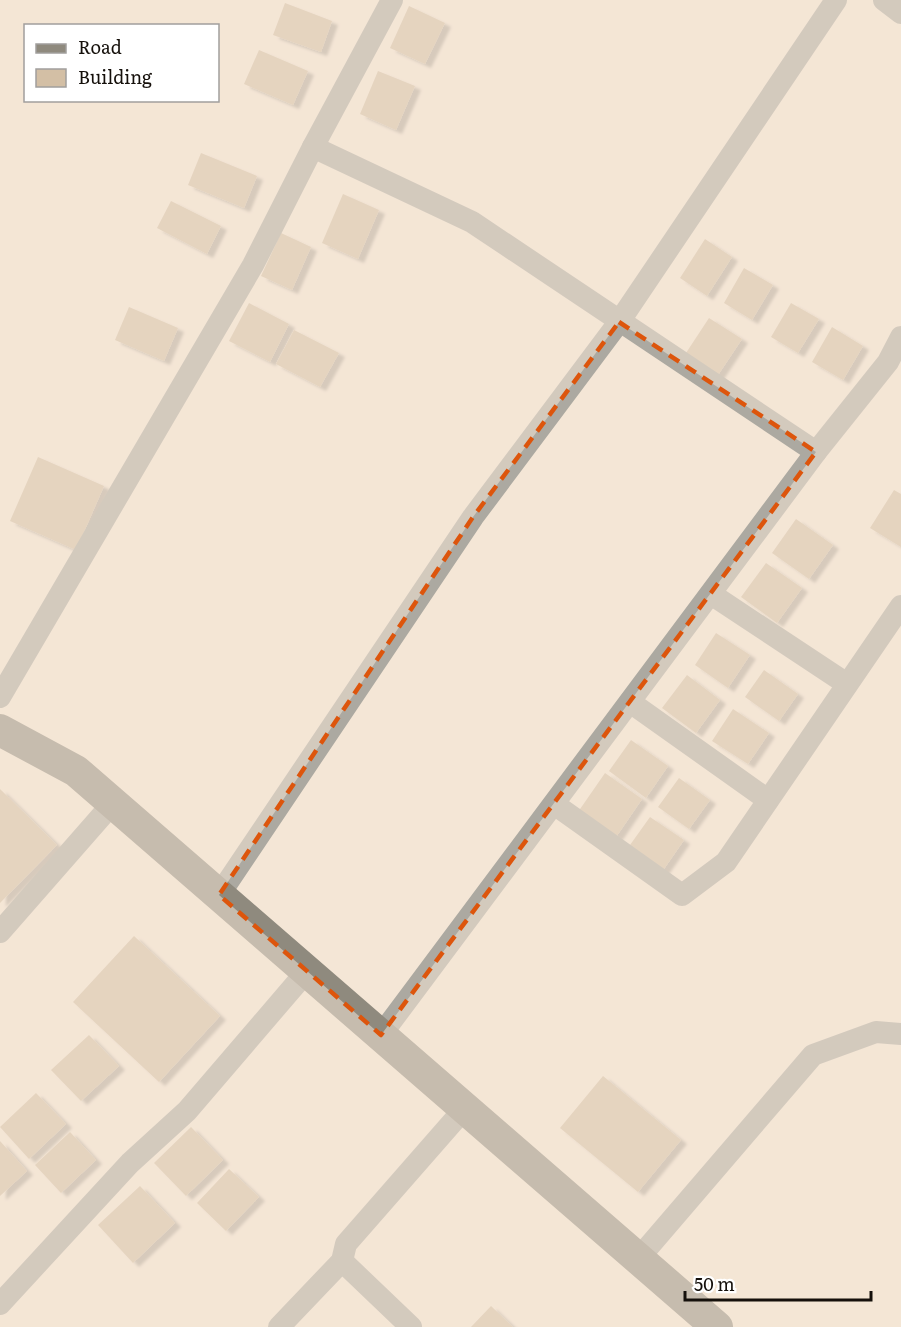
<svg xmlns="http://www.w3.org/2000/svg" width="901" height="1327" font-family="Literata,serif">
	<defs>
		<filter id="shadow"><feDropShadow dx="6" dy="4" stdDeviation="1.5" flood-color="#0004"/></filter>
	</defs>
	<rect width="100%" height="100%" fill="#f4e6d6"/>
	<g fill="#d3bfa5" filter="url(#shadow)">
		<path d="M285,3L332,21L321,52L273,35Z"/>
		<path d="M409,6L445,23L425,64L390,48Z"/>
		<path d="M259,50L308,71L293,105L244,84Z"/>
		<path d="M378,71L415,86L396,130L360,114Z"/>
		<path d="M201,153L257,176L244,208L188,185Z"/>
		<path d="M343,194L379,210L358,259L322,243Z"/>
		<path d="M171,201L221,226L207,254L157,228Z"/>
		<path d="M281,233L311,247L292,290L261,276Z"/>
		<path d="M705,239L732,257L707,296L680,278Z"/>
		<path d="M744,268L773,285L752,320L724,303Z"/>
		<path d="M249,303L289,324L270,362L229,341Z"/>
		<path d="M791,303L819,319L798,353L771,337Z"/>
		<path d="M129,307L178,328L164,361L115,340Z"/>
		<path d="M709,318L742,339L716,378L684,356Z"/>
		<path d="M832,327L863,346L843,380L812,362Z"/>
		<path d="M294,330L339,353L320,387L276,364Z"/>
		<path d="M38,457L104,486L76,550L10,521Z"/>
		<path d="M894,490L901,494V547L870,528Z"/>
		<path d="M796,519L833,545L809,579L772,553Z"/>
		<path d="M766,563L802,588L777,623L741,597Z"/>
		<path d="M716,633L750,655L728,688L695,665Z"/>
		<path d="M764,670L798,694L779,721L745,697Z"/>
		<path d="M687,675L720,700L696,733L662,708Z"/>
		<path d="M733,709L769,733L748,764L712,741Z"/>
		<path d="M631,740L668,766L646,798L609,771Z"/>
		<path d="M605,773L642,799L616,837L578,812Z"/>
		<path d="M679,778L710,800L689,829L658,807Z"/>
		<path d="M0,789L57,845L0,903Z"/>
		<path d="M650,817L684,840L659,876L625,852Z"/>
		<path d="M134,936L220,1016L159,1082L73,1002Z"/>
		<path d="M89,1035L119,1066L81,1101L51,1070Z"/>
		<path d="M603,1076L681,1140L638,1192L560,1128Z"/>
		<path d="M36,1093L66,1124L29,1159L0,1127Z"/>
		<path d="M191,1127L223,1160L186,1196L154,1163Z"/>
		<path d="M70,1132L96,1160L61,1193L35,1165Z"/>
		<path d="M0,1141L27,1171L0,1196Z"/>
		<path d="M229,1169L259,1197L226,1231L197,1203Z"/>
		<path d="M140,1186L175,1223L133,1263L98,1225Z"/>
		<path d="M491,1306L513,1327H471Z"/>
	</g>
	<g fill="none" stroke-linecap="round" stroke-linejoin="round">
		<g stroke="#aca9a1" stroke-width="22">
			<path d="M884,0L901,13"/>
			<path d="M313,147L472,222L816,452"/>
			<path d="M711,594L847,684"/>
			<path d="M0,697L253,265L313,147L392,0"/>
			<path d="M630,702L768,800"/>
			<path d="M554,804L682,895L726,862L901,606"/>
			<path d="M219,895L473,517L619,322L836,0"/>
			<path d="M0,932L113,803"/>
			<path d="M381,1035L816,452L888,362L901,337"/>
			<path d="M639,1260L638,1259L813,1055L876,1032L901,1034"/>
			<path d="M342,1261L411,1327"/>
			<path d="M0,1304L130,1163L187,1111L307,971"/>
			<path d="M279,1327L342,1261L346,1244L465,1108"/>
		</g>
		<path stroke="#8f8a7e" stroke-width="32" d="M0,730L76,771L717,1327"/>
	</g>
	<path d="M0 0H901V1327H0ZM619,322L816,452L381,1035L219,895L473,517Z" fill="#f4e6d6" fill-opacity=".55" fill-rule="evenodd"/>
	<path fill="none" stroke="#dd550c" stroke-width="4.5" stroke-dasharray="12 8" stroke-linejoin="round" d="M619,322L816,452L381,1035L219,895L473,517Z"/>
	<rect x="24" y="24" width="195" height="78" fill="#ffffff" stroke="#a19f9d" stroke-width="1.5"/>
	<rect x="36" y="44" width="30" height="9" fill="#8f8a7e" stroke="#a19f9d" stroke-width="1.5"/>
	<text x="78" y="54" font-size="18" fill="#15100b">Road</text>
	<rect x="36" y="69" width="30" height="18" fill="#d3bfa5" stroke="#a19f9d" stroke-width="1.5"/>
	<text x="78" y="84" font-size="18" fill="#15100b">Building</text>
	<path d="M685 1291v9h186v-9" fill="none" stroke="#15100b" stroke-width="3"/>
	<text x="694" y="1291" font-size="18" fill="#15100b" stroke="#ffffff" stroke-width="4.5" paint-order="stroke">50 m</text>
</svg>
